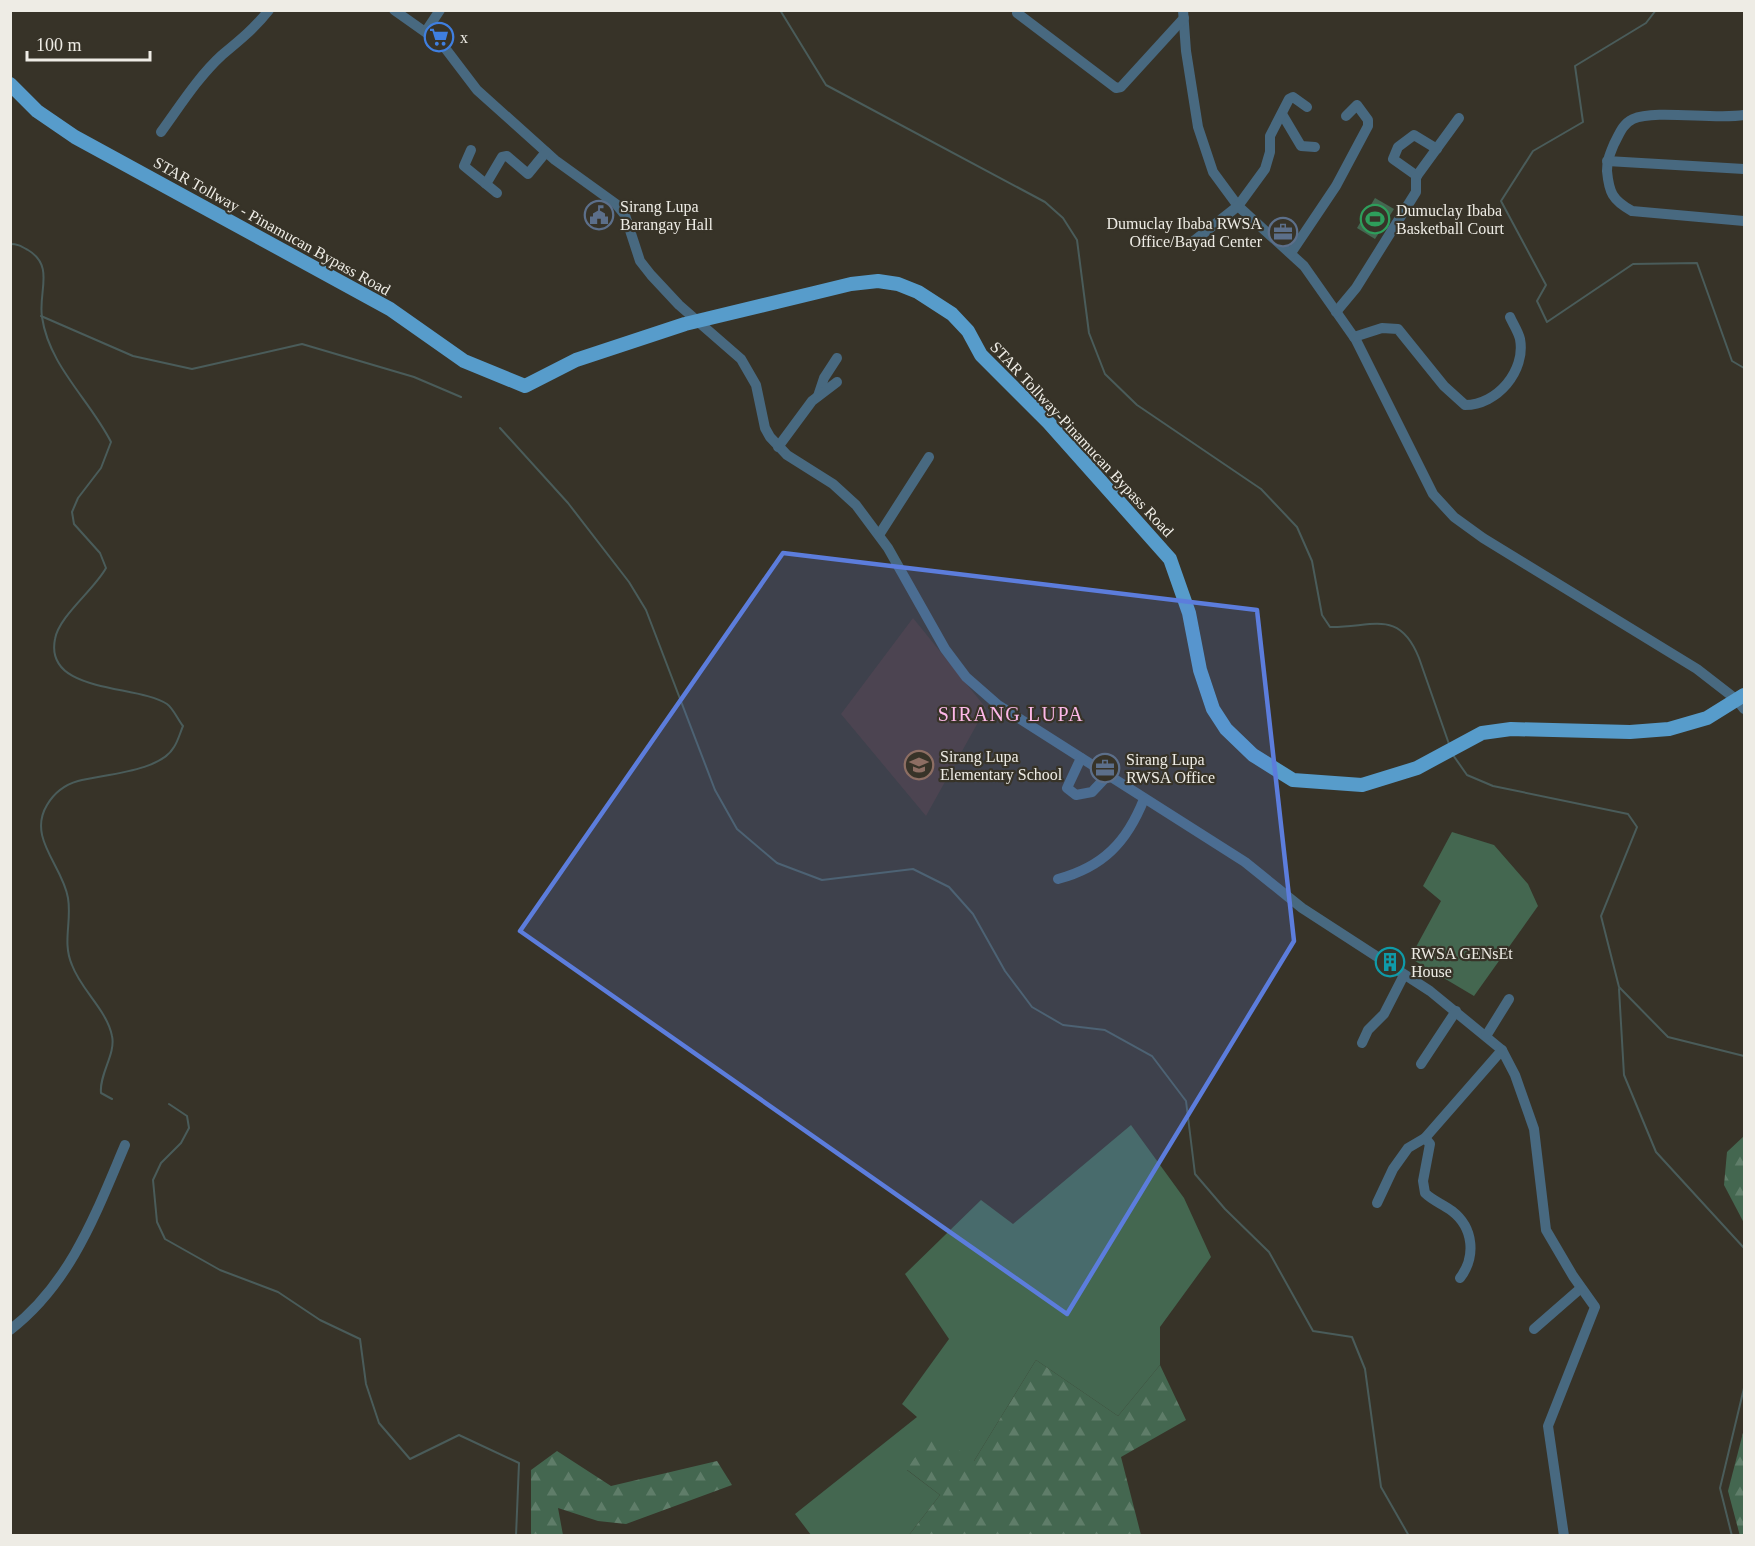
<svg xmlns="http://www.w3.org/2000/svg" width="1755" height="1546" font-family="'Times New Roman',serif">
	<defs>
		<pattern id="forest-firs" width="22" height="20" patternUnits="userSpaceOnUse" patternTransform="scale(1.5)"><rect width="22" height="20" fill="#446750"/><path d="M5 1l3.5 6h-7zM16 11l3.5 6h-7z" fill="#5f7d69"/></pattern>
	</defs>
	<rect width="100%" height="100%" fill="#373328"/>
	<path fill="#49362f" d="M913,618L986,708L926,816L841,714Z"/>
	<g fill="#446750">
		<path d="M1375,198L1394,209L1375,239L1357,228Z"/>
		<path d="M1452,832L1494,845L1528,884L1538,906L1474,996L1410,958L1441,901L1423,886Z"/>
		<path d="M1131,1125L1184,1198L1211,1257L1160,1327V1365L1118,1416L1036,1360L974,1461L907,1470L940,1495L909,1535H811L795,1514L917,1417L902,1404L949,1339L905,1274L981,1200L1013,1224Z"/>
	</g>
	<g fill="url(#forest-firs)">
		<path d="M1744,1136V1223L1724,1185L1727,1152Z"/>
		<path d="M1036,1360L1118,1416L1160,1365L1186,1420L1121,1457L1141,1535H909L940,1495L906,1469L935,1432L974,1461Z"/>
		<path d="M1744,1429V1535L1740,1536L1728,1491Z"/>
		<path d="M557,1451L611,1486L717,1461L732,1485L626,1524L598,1521L558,1508L563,1535H531V1470Z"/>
	</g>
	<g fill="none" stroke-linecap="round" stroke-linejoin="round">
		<g stroke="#4a5c5a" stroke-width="2">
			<path d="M780,10L826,85L1045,202L1063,218L1077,240L1089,333L1105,374L1137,405L1261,489L1297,527L1312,561L1322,615L1330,627C1372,628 1399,608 1419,658L1449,744"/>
			<path d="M1656,10L1646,23L1575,66L1583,122L1533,151L1501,201L1546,285L1537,301L1547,322L1633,264L1697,263L1732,361L1744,368"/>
			<path d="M10,244C18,244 21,246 28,250C55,266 38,292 42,317C49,366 90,400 111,442L101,468L78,498L72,512L74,524L100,553L106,568C94,590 59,616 55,639C44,694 137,684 167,704C173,708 178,720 183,726C180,733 178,741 174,747C160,772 104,774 78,781C64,785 54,793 47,805C27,838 63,866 68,898C72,922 62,942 72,965C81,990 107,1010 112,1036C116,1054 99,1074 101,1093L112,1099"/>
			<path d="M41,316L133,356L192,369L302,344L414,377L461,397"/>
			<path d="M500,428L568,503L629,582L646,610L715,790L737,829L777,863L822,880L913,869L949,887L973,914L1005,971L1032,1007L1063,1025L1105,1030L1152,1056L1186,1101L1195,1174L1225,1209L1269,1252L1313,1331L1352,1337L1365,1369L1381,1487L1409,1536"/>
			<path d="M1453,755L1467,775L1493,786L1628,814L1637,827L1601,916L1619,987L1668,1037L1744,1056"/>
			<path d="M1619,989L1624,1075L1656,1152L1744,1248"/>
			<path d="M169,1104L187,1116L189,1128L181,1143L161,1163L153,1180L157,1222L165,1239L220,1270L278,1292L320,1320L360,1339L366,1384L379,1423L410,1459L459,1435L519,1463L516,1536"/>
			<path d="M1732,1536L1720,1488L1744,1388"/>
		</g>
		<g stroke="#486980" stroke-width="10">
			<path d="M394,10L442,44L477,90L555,160L616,204L625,215L640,261L651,275L679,305L741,359L756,385L765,428L770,437L787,455L833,484L856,505L888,548L945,649L966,677L998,705L1245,862L1302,908L1430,991L1502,1050L1515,1075L1534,1129L1546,1230L1573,1276L1595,1307L1548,1426L1564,1536"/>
			<path d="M1183,10L1186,51L1198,127L1213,172L1238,206L1304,266L1356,340L1433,494L1454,517L1483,538L1697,669L1737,700L1744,709"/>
			<path d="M1017,13L1116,88L1121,87L1184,18"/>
			<path d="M426,31L440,10"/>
			<path d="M1282,114L1301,146L1315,147"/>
			<path d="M1744,115C1715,120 1655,109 1633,119C1622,124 1619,135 1614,144C1610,154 1607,160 1607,171C1609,192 1612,200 1632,211L1744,221"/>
			<path d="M161,132C180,106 198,77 222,55C239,41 255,28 269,10"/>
			<path d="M471,150L464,166L486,184"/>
			<path d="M1607,161L1744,169"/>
			<path d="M1417,176L1393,159L1398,147L1414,135L1437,149"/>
			<path d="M497,193L486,184L502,157L507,156L528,174L546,152"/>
			<path d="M1190,244L1238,206L1265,169L1270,152V136L1289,99L1293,97L1307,107"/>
			<path d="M1291,253L1336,186L1368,126V120L1357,105L1346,116"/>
			<path d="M1336,312L1356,288L1416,192V177L1459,118"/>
			<path d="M1354,337L1382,328L1398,329L1444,386L1465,405C1497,405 1526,371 1520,339C1518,331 1513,324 1510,317"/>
			<path d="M818,396L824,378L837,358"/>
			<path d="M778,447L812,401L837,382"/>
			<path d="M879,535L929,457"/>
			<path d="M1081,758L1067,788L1076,795L1092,792L1108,775"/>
			<path d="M1058,879C1103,867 1127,842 1144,799"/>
			<path d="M1486,1036L1509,999"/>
			<path d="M1362,1043L1368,1030L1384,1014L1404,975"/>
			<path d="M1421,1064L1456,1011"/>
			<path d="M1425,1138L1430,1144L1423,1181L1425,1193C1433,1201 1443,1204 1452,1211C1474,1228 1476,1257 1460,1278"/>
			<path d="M1377,1203L1393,1169L1408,1148L1425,1138L1502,1050"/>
			<path d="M1534,1329L1581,1288"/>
			<path d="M10,1330C71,1283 96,1213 125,1145"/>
		</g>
		<path stroke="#579ccb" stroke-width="14" d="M10,84L37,111L75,137L390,309L464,361L525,386L576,360L685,324L814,293L851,284L878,281L898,284L918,292L952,314L968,331L981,355L1049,423L1170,559L1189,613L1200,670L1213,709L1226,729L1253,755L1293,780L1362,785L1417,768L1482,733L1511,729L1630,732L1669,729L1707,718L1744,695"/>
	</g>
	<path fill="#5c7ddc" fill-opacity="0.2" stroke="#5c7ddc" stroke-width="4.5" stroke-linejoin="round" d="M783,553L1257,610L1294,941L1067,1314L520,931Z"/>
	<defs>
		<g id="supermarket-ring" transform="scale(1.5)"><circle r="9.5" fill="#373328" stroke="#3f7fe0" stroke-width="1.5"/><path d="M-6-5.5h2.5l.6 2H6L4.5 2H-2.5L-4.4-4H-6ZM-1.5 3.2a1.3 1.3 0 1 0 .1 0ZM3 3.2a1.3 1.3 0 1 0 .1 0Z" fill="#3f7fe0"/></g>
		<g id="civic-ring" transform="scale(1.5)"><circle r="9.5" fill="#373328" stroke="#5c6f8a" stroke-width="1.5"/><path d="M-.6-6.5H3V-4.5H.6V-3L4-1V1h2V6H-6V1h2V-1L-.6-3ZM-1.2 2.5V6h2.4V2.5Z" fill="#5c6f8a"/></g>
		<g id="stadium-ring" transform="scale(1.5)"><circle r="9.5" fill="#373328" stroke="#2e9e5b" stroke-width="1.5"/><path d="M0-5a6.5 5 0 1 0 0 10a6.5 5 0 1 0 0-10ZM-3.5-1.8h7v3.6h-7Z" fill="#2e9e5b"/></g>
		<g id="office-ring" transform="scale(1.5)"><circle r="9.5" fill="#373328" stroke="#5c6f8a" stroke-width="1.5"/><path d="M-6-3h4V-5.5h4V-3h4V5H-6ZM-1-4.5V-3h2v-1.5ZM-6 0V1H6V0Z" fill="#5c6f8a"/></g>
		<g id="school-ring" transform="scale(1.5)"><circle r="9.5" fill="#373328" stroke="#8d6e63" stroke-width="1.5"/><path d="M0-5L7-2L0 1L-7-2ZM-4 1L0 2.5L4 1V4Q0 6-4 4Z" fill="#8d6e63"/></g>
		<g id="building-ring" transform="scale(1.5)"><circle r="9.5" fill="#373328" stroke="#0f9aa8" stroke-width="1.5"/><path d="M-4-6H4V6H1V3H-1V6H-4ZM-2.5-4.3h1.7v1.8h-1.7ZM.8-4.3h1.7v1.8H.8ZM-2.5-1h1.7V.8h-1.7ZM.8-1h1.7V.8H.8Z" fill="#0f9aa8"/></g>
	</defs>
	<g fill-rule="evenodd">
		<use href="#supermarket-ring" x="439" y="37"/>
		<use href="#civic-ring" x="599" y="215"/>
		<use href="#stadium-ring" x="1375" y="219"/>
		<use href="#office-ring" x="1283" y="232"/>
		<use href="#school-ring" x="919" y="765"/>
		<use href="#office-ring" x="1105" y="768"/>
		<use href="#building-ring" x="1390" y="962"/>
	</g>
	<g text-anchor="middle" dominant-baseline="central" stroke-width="4.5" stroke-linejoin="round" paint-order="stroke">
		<g font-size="16" fill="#eeece5" stroke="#373328" text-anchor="start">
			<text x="460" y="37">x</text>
			<text x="620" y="206">Sirang Lupa<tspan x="620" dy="18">Barangay Hall</tspan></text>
			<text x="1396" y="210">Dumuclay Ibaba<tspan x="1396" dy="18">Basketball Court</tspan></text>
			<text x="1262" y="223" text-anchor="end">Dumuclay Ibaba RWSA<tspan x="1262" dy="18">Office/Bayad Center</tspan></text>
			<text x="940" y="756">Sirang Lupa<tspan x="940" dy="18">Elementary School</tspan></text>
			<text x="1126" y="759">Sirang Lupa<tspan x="1126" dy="18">RWSA Office</tspan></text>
			<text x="1411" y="953">RWSA GENsEt<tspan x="1411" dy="18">House</tspan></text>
		</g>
		<g font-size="16" fill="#eeece5" stroke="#373328">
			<text transform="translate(272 226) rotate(29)">STAR Tollway - Pinamucan Bypass Road</text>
			<text transform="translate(1082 439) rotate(47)">STAR Tollway-Pinamucan Bypass Road</text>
		</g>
		<g font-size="20" letter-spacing="1.5" fill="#fdb8e8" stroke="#373328">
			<text x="1011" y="714">SIRANG LUPA</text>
		</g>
	</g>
	<rect width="1755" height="1546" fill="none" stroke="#eeece5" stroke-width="24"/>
	<path d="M27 51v9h123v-9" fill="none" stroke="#eeece5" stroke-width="3"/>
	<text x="36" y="51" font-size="18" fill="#eeece5" stroke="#373328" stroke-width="4.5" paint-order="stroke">100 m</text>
</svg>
